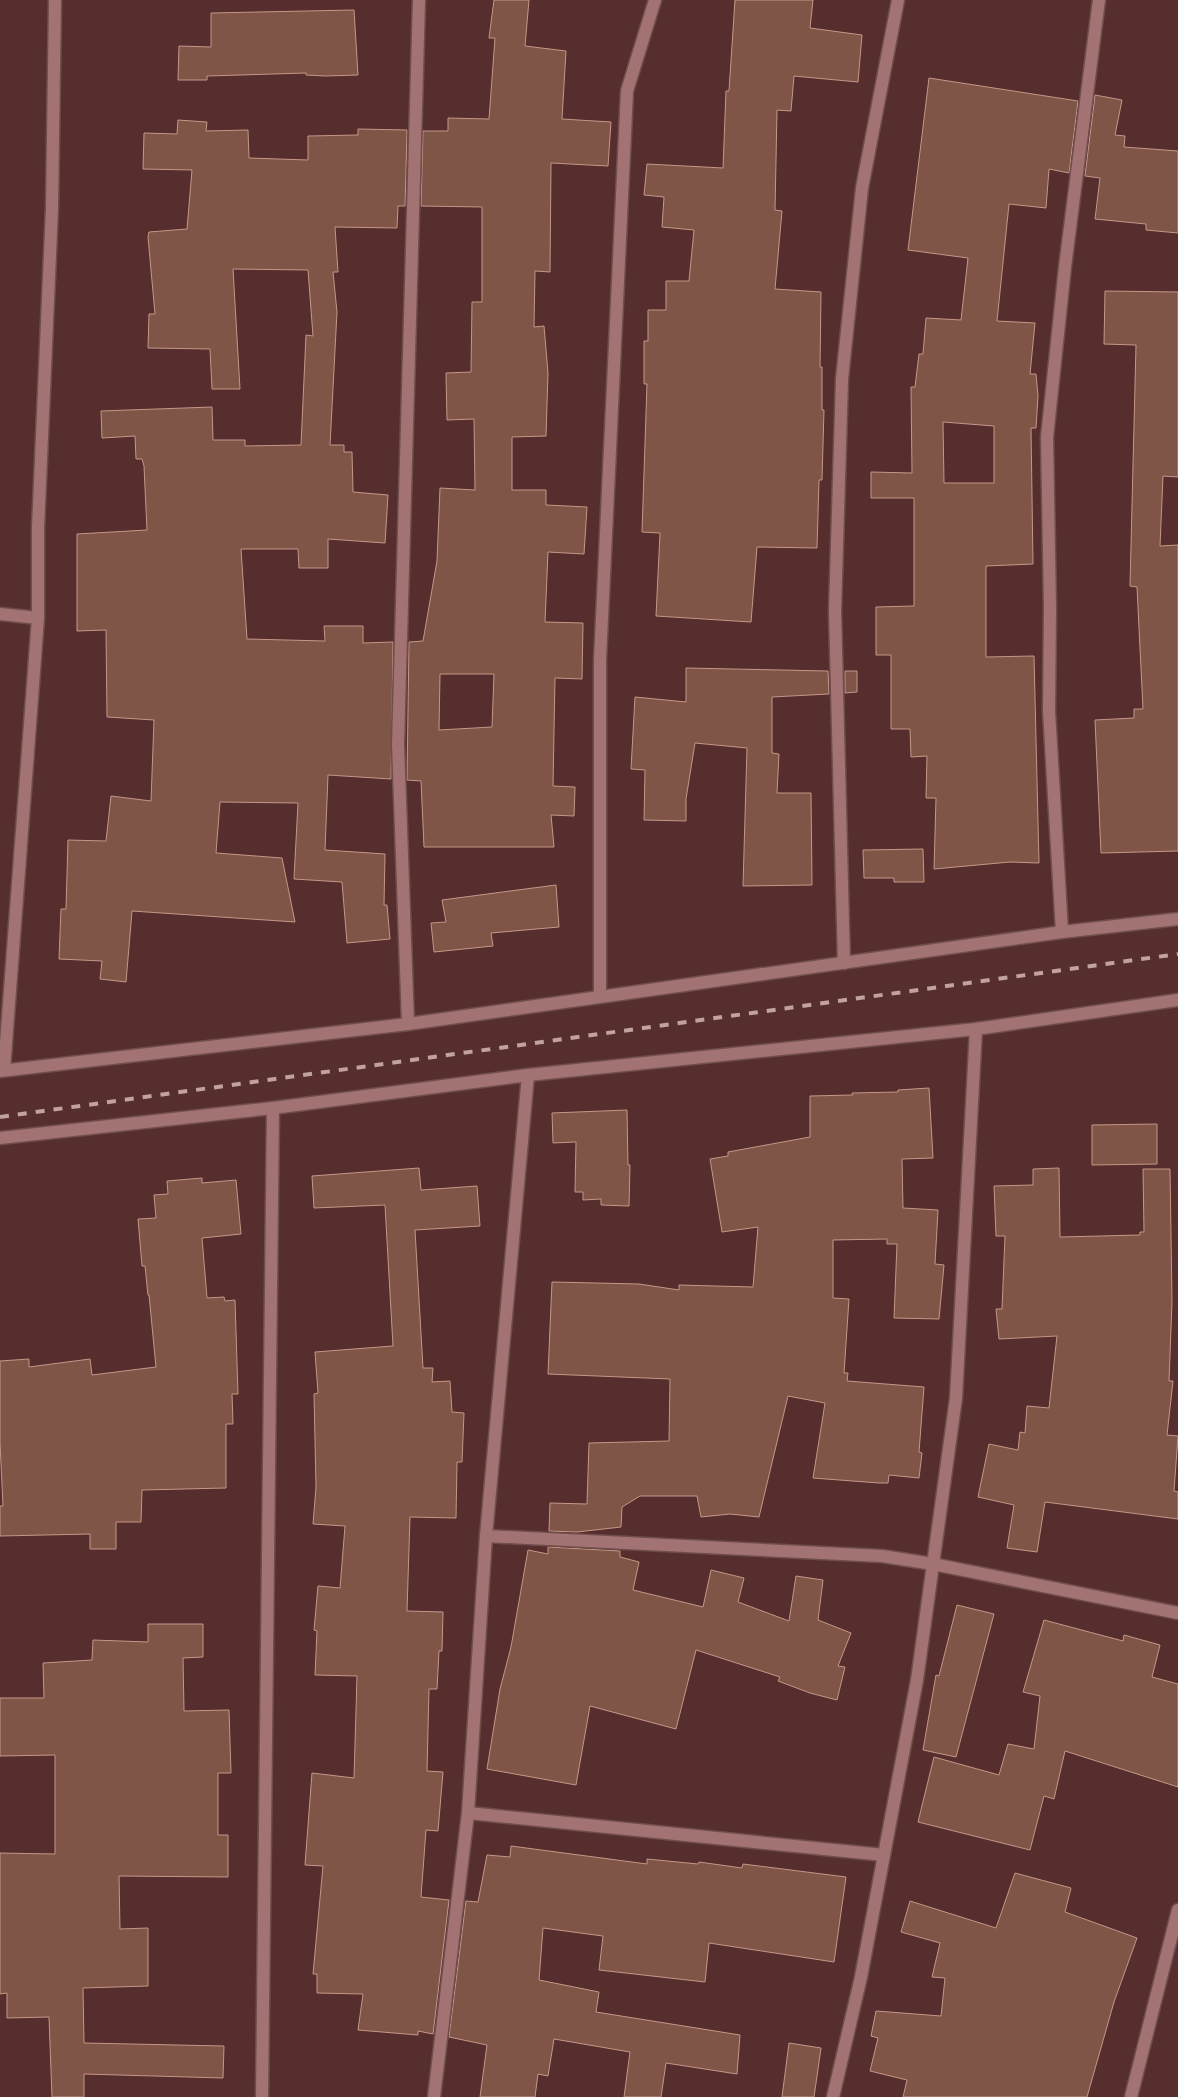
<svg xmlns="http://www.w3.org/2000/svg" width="1178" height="2097" font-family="Figtree,sans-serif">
	<rect width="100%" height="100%" fill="#572e2e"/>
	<g fill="#7f5547" stroke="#c69788" fill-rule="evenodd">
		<path d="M494,0H529L525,46L566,51L562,119L611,122L608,166L551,163L550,272L535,271L534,327L544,326L548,373L546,436L512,437V490H546V505L587,507L584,554L548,552L545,622L583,623L582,679L555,678L553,786L575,787L574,816L551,815L554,847H424L421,781L407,780L409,642L423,641L437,561L440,488L475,490L474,419L447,420L446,373L471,372L472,302H482V207L421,206L423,131H448V118L489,119L495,38H489ZM440,674H494L492,727L439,730Z"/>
		<path d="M735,0H813L810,28L862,35L858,82L794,76L791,111L777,110L775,210L782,211L775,289L821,292L820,367H822V410H824L822,480H819L817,548L757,547L751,622L656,616L660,533L642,532L647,384H644V341H648V310H666V281H689L694,230L662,227L664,197L644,195L647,164L723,168L726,91H729Z"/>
		<path d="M354,10L358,75L325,76L306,75V73L207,76V80H178L179,46L211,47V13Z"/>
		<path d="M929,78L1078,101L1069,173L1049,169L1046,208L1009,204L997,321L1035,323L1030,374H1036L1038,396L1036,428H1031L1033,564L986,566V657L1034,656L1039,863L1010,862L934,869L936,798H926L927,756L911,757L910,729H891V655H876V607L914,606V498H871V472L912,473L911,387H915L919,354H923L926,318L961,320L968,258L908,250ZM943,422L994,426V483H944Z"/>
		<path d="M1095,95L1122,100L1115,135L1125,136L1124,147L1178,151V233L1146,230V224L1095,219L1100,178L1085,176Z"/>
		<path d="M178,120L207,122L206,131L248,130L249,158L308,160V136L358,135V129L407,130L405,206H398L397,228L335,227L338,272H333L337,312L330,445H344V452H352L353,492L388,495L385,543L328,539V568H299L298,549H241L247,639L325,641L324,626H363V643L393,642L391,779L328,775L325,850L385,854L384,905H387L390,939L347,943L342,882L294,879L298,803L220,802L216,853L282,858L295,922L132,911L126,982L100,979L102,961L59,959L61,909H66L68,840L106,841L111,796L151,801L154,720L107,717L106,630L77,631V534L147,530L144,466L142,459H136L135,436L102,438L101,411L212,407L213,440H245V446L301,445L306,335L313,336L308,270L233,269L240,389H212L210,349L148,348L149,314H155L148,237L149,232L187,229L192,170L143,169L144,133L177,134Z"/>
		<path d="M1105,291L1178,292V477L1163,476L1160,546L1178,545V851L1101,853L1095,720L1134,718V709H1143L1137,587L1130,586L1136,345L1104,344Z"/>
		<path d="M686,668L828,671L829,694L772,697V753L779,754L777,793H811L812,885L743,886L747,748L695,743L686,799V821L644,820L645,770L631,769L635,697L686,702Z"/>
		<path d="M845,671H857V692L845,693Z"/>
		<path d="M923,849L924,882H894V878H864L863,850Z"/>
		<path d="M556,885L559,927L491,933L493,946L434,952L431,923L446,922L442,900Z"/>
		<path d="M929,1088L933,1158L902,1159L903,1208L938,1210L935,1264L944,1265L939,1319L894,1318L897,1244H887V1239L833,1240V1298L849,1299L844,1373H848L847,1381L924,1387L919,1452L922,1453L919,1478L889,1475L888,1483H879L813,1478L825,1403L788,1396L759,1517L730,1514L701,1517L697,1496H640L622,1507L621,1527L577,1532L549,1531L550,1503L587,1504L589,1443L669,1441L670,1379L548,1374L552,1282L639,1284L679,1290V1285L753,1287L758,1227L722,1232L710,1159L728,1156V1152L810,1137V1096L853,1095L852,1093L898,1092V1090Z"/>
		<path d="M627,1110L628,1165H630L629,1206L601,1205V1199L583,1200V1192H575L576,1142L553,1143L552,1113Z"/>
		<path d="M1157,1124V1164L1092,1165V1125Z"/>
		<path d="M419,1168L421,1190L477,1186L480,1226L415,1230L423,1368H433L432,1382L450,1381L452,1412L464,1413L462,1462H457L456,1518L410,1517L407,1611L443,1612L442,1651H439L437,1689H429L427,1771L443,1772L438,1831L426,1830L421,1897L449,1900L433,2034L418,2031V2035L358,2030L363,1994L317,1993V1974H313L323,1866L305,1865L312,1773L354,1778L357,1676L315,1675L317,1631L314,1630L318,1586L340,1588L345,1526L313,1524L316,1487L314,1394L318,1393L315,1352L393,1346L385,1205L314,1208L312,1176Z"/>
		<path d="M1059,1168L1060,1237L1140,1235V1232H1144L1143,1169H1170L1172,1302L1169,1381H1173L1167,1435L1178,1436L1174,1491L1178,1492V1519L1045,1502L1037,1552L1007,1548L1014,1505L978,1497L989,1444L1018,1450L1020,1432L1025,1433L1027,1406L1049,1408L1057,1336L999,1339L996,1309H1002L1005,1236H996L994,1186L1033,1185V1169Z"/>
		<path d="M202,1178V1183L236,1180L241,1234L202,1238L207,1298L224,1297L225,1301L235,1300L238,1394H232L233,1424H226V1488L142,1490L141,1522H116V1549H90V1534L0,1536V1506H3L0,1442V1361L29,1359V1367L90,1359L92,1375L156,1367L149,1295H148L145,1266H142L138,1219L156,1218L154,1195L168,1194L167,1181Z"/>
		<path d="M548,1547L620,1551V1557L639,1562L633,1590L703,1607L711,1570L744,1578L738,1602L789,1621L796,1576L823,1580L818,1620L851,1633L838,1666L845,1667L837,1700L810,1693L778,1681L780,1677L696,1650L676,1729L590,1706L576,1785L487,1769L500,1689L511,1647L528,1550L548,1554Z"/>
		<path d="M957,1605L994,1614L956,1757L923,1750L936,1675L939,1676Z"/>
		<path d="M1044,1620L1123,1641L1124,1635L1160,1645L1152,1677L1178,1684V1787L1065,1751L1054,1799L1044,1796L1030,1850L918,1822L934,1757L999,1775L1008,1744L1034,1749L1040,1696L1023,1692Z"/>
		<path d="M148,1624H203V1657L183,1658L184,1711L229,1710L231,1773H218V1835H228V1877L119,1876L120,1929L148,1928V1986L83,1988L84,2043L224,2046L223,2078L84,2074V2097H52L49,2017L7,2018V1993L0,1994V1853L55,1854V1755L0,1756V1698H44L43,1663L92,1660L93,1640L148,1642Z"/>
		<path d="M511,1846L647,1864V1859L698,1864L699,1862L742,1868L743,1864L846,1877L834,1962L709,1943L705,1982L599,1970L603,1936L543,1928L539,1980L599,1992L596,2012L740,2035L737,2074L666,2063L661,2097H624L630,2052L554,2039L548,2076L538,2074L535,2097H480L487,2045L449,2037L466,1901L478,1902L487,1855L510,1857Z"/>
		<path d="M1015,1873L1071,1888L1065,1912L1137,1938L1114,2002L1087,2097H903L907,2080L870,2071L878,2038L871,2036L876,2011L941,2016L945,1978L932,1977L940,1943L901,1932L910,1901L996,1928Z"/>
		<path d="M789,2043L821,2048L814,2097H782Z"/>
	</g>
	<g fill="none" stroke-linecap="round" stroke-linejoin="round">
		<g stroke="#704d4d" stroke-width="15">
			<g id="minor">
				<path d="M0,614L38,618"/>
				<path d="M1062,932L1049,711L1050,608L1047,437L1065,267L1099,0"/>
				<path d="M844,963L835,611L842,379L862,188L898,0"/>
				<path d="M600,996V660L627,91L655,0"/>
				<path d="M408,1024L398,744L419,0"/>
				<path d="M4,1070L38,618V528L52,208L55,0"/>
				<path d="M0,1071L408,1024L1062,932L1178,919"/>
				<path d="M0,1138L273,1108L528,1075L976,1029L1178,1000"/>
				<path d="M486,1536L882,1556L933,1564L1178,1613"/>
				<path d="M468,1813L884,1855"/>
				<path d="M262,2097L273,1108"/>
				<path d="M434,2097L468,1813L486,1536L528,1075"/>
				<path d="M833,2097L861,1977L917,1680L956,1398L976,1029"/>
				<path d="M1131,2097L1178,1910"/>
			</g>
		</g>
		<use href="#minor" stroke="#a27372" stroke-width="12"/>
		<path stroke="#c1a1a1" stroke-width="4" stroke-dasharray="9 9" stroke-linecap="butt" d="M0,1117L1178,954"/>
	</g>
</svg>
